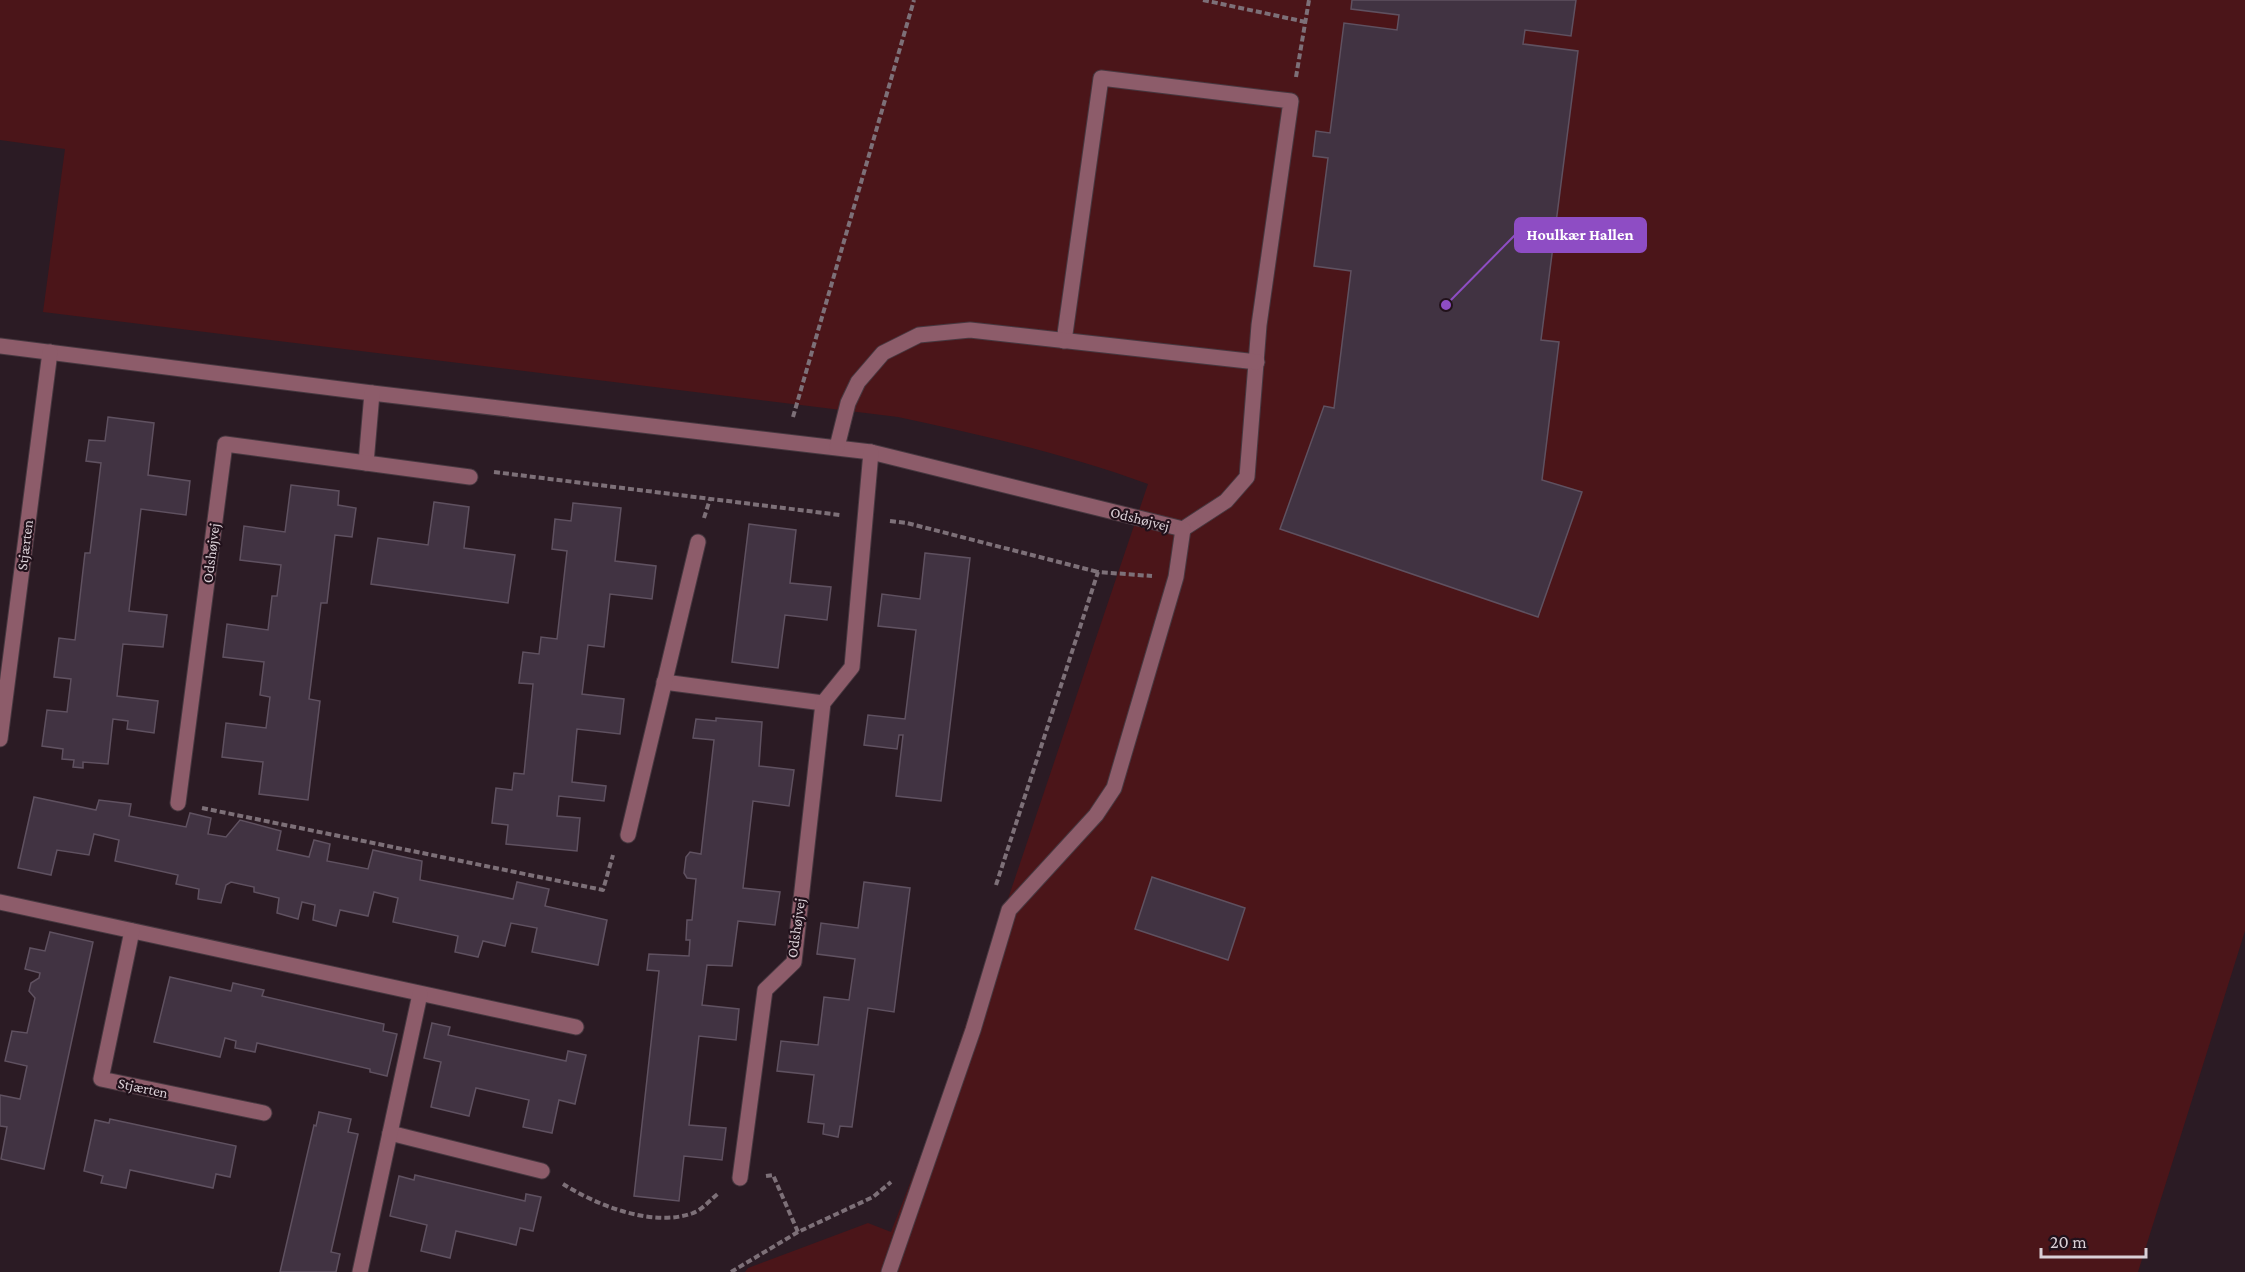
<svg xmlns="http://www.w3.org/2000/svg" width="2245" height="1272" font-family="'Crimson Pro',serif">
	<rect width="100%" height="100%" fill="#2b1b24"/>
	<path fill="#4b1519" d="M0,0H2245V931L2138,1272H745L748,1268L868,1223L891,1232L926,1142L1148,484C1066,454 982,435 898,417L43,312L65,149L0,140Z"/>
	<g fill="#413342" stroke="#5f5160" stroke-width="1.5">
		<path d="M1352,0H1576L1571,36L1525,30L1523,44L1578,51L1541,340L1559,342L1542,480L1582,492L1538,617L1280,529L1324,406L1334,408L1351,271L1314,266L1328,158L1313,156L1316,131L1330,133L1344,23L1397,30L1399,15L1351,9Z"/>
		<path d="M108,417L154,423L148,475L190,481L186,515L141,509L129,611L167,615L163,647L123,644L117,696L158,701L154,733L127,729L128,721L113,719L108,764L83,762V768L73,767L74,760L62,759L63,749L42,746L47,710L67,712L71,679L54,677L59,638L75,640L85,553H90L101,463L86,461L89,440L105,441Z"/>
		<path d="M291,485L339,491L338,505L356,508L352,537L335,535L327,603H321L309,699L320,701L308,800L259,794L263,762L222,757L226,723L266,728L270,697L260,695L264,662L223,657L227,624L268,630L272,596H277L281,565L240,560L244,526L285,532Z"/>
		<path d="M434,502L469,507L464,548L515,555L508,603L371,584L378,538L428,545Z"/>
		<path d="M573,503L621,508L615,561L656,566L652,599L610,594L604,647L588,645L582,694L624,699L620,734L577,729L572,782L606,786L604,801L559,796L557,816L580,818L577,851L506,844L508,825L492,823L496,788L512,790L514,773L524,774L533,684L519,683L523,652L539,654L541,637L557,639L567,551L552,549L555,519L571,521Z"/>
		<path d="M749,524L796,530L790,583L831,587L827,620L785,615L778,668L732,662Z"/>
		<path d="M925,553L970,558L941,801L896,796L903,735H899L897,749L864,745L868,715L905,719L916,630L878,626L882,594L920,599Z"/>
		<path d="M716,718L762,722L759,766L794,770L789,806L753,801L743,888L780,892L775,925L738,921L732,966L707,965L702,1005L739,1009L736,1040L699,1036L689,1125L726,1128L722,1160L684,1156L679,1201L634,1196L659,971L647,970L649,954L689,956L690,940H686L687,920H692L696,879L687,878L684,873L686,857L690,852L701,854L714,740L693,738L696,719L716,721Z"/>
		<path d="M34,797L96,810L99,800L131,804L129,816L186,827L190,813L211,818L208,834L226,837L240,820L281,831L277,850L309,857L314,840L330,844L327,861L368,869L373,850L422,861L420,880L513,899L517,882L549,889L545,906L607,920L598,965L532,952L537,928L511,923L505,946L483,941L478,957L455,952L458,936L393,922L398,898L374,892L368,916L340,910L336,926L313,920L315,905L302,902L298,919L277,913L279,898L254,892V887L231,882L226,885L221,903L198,899L199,889L176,884L178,875L115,861L119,840L94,834L89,855L57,850L51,875L18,868Z"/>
		<path d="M1152,877L1245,908L1228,960L1135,929Z"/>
		<path d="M864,882L910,888L894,1012L868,1008L852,1127L840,1126L838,1137L823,1134L824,1124L808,1122L814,1075L777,1071L781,1041L818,1045L824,997L849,1000L855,959L817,954L821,923L858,928Z"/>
		<path d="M50,932L93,942L44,1169L1,1159L7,1127L0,1126V1095L20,1099L27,1066L5,1061L12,1031L27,1033L35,998L29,991L31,983L39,978L40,973L25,969L30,948L45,951Z"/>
		<path d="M170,977L231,991L233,983L264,990L262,996L384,1024L383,1031L397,1034L387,1076L370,1072V1069L257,1043L255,1052L235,1048L236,1041L225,1038L220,1057L154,1042Z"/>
		<path d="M432,1023L450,1027L448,1035L566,1061L568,1051L586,1055L575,1104L559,1100L552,1133L523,1127L529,1100L476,1088L469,1116L431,1107L441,1062L424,1058Z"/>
		<path d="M319,1112L351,1119L348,1132L358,1134L331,1252L340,1254L336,1272H280L314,1125L316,1126Z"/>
		<path d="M110,1119L236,1146L230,1177L216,1174L213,1188L130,1170L126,1188L101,1183L103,1176L84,1171L95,1120L109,1123Z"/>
		<path d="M415,1175L525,1201L526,1194L541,1197L533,1231L520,1228L516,1245L456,1231L450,1258L421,1251L427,1225L390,1216L399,1176L414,1180Z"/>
	</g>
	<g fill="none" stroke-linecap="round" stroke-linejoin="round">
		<g stroke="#473840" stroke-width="17">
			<g id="minor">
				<path d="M1064,341L1101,78L1291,101L1259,325L1247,477L1226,501L1183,529"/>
				<path d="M0,346L372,393L871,452L1183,529"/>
				<path d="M837,447L848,403L858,382L883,353L919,335L970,330L1257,362"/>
				<path d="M366,463L372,393"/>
				<path d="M664,682L823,703"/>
				<path d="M0,739L50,352"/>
				<path d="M178,803L225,444L470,477"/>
				<path d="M628,835L698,542"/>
				<path d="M0,902L576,1027"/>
				<path d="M132,931L101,1079L264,1113"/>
				<path d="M390,1133L542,1171"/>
				<path d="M740,1178L765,990L794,962L823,703L852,667L871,452"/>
				<path d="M360,1272L420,994"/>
				<path d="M889,1272L973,1030L1009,910L1096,815L1114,788L1176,577L1183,529"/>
			</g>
		</g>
		<g stroke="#7d7078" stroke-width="4" stroke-dasharray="6 3" stroke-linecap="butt">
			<path d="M1203,0L1306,22"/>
			<path d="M1296,77L1309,0"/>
			<path d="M793,417L914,0"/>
			<path d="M494,472L840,515"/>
			<path d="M704,518L710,499"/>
			<path d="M890,521L907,523L1098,572"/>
			<path d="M202,808L603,890L613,855"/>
			<path d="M996,885L1098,572L1152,576"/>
			<path d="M766,1176L773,1175L798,1232"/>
			<path d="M563,1184C596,1205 653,1228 693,1213C702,1210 711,1199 719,1193"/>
			<path d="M731,1272L798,1232L873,1197L891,1182"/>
		</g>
		<use href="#minor" stroke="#8d5c6a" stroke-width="15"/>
	</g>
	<g text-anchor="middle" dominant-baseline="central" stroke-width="4.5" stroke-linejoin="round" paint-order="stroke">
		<g font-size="15" fill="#dacfd6" stroke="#21111b">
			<text transform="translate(1140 519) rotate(14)">Odshøjvej</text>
			<text transform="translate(25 545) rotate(-83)">Stjærten</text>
			<text transform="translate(211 553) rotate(-83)">Odshøjvej</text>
			<text transform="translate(796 928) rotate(-82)">Odshøjvej</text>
			<text transform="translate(143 1088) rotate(12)">Stjærten</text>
		</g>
	</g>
	<path fill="none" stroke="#8e4dc4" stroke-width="2" d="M1446 305L1515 235"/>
	<circle fill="#8e4dc4" stroke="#21111b" stroke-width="2" cx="1446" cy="305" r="6"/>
	<rect fill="#8e4dc4" stroke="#8e4dc4" stroke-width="2" x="1515" y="218" width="131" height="34" rx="6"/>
	<g font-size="16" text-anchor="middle" font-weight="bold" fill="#fff">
		<text x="1580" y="240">Houlkær Hallen</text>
	</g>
	<path d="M2041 1248v9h105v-9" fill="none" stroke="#dacfd6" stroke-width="3"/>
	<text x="2050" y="1248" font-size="18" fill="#dacfd6" stroke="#21111b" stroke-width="4.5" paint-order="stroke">20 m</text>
</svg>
